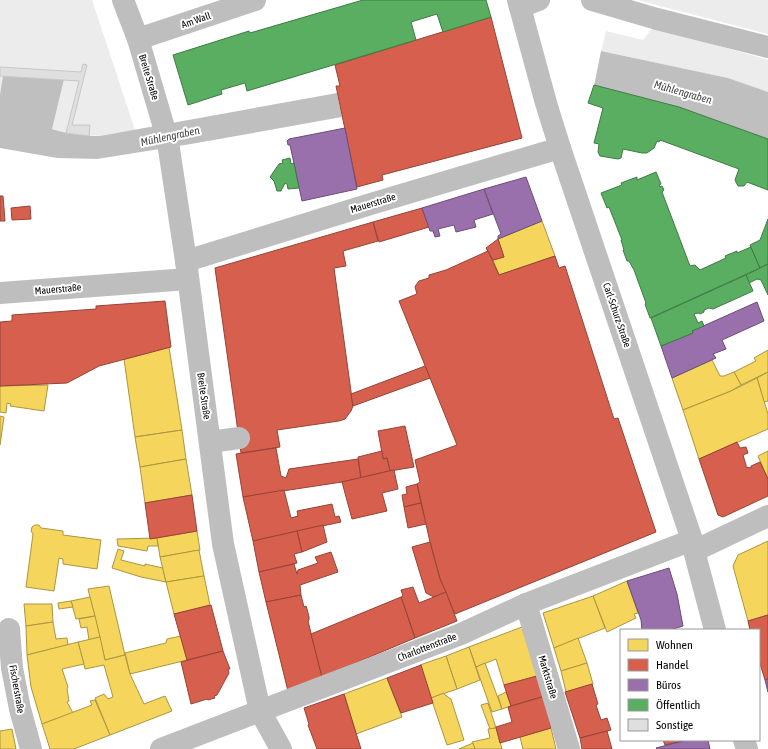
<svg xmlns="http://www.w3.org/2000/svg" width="768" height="749" font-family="'Asap Condensed',sans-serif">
	<rect width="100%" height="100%" fill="#fff"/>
	<g fill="#ececec">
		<path d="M0,0H92L135,130L100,136L66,133L0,112Z"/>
		<path d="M637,0H768V34Z"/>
		<path d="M653,27L768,60V92L728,78L601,51L606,31L643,40Z"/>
	</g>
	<g fill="#bfbfbf">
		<path d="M601,51L728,78L768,92V139L679,107L594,85Z"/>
		<path d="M3,76L64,79L52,129C68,134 83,136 100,136L337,93L342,117L191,144L97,159L57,158L0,148V95Z"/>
	</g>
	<path fill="#fff" d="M600,49H601L594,85H592Z"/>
	<g fill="#f6d55c" stroke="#ac9540">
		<path d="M542,221L555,256L499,275L493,260L504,257L498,239Z"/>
		<path d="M169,347L182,430L135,437L124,359Z"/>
		<path d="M768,350V372L741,385L734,372L756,361L754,358Z"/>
		<path d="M712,360L720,376H724L734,372L741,385L731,391L683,410L672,378Z"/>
		<path d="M768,372V401L764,402L757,378Z"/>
		<path d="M757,378L768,414V429L699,459L683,410L731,391Z"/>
		<path d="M48,385L44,411L10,406L11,404L7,403L6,413L0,412V386Z"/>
		<path d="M0,416L4,417L0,445Z"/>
		<path d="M182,430L186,459L140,467L135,437Z"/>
		<path d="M768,451V479L758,456Z"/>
		<path d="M186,459L192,495L145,503L140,467Z"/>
		<path d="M35,525H39L41,528L63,531V535L101,540L97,569L63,564V559L59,558L54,591L26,587L33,534L31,531L32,527Z"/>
		<path d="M197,531L200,550L160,557L157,538Z"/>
		<path d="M157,538L158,546H148L147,551L118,546L117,539Z"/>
		<path d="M768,541V615L748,621L733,566L738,555Z"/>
		<path d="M118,549L124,551L121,560L145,566V564L163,568L166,582L141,577L112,568Z"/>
		<path d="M199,550L204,576L166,582L160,557Z"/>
		<path d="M204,576L210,605L174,614L166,582Z"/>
		<path d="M627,581L638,613L634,614L636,618L607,632L593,596Z"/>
		<path d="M109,586L125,655L105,660L88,589Z"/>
		<path d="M593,596L605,628L554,648L543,613Z"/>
		<path d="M90,597L95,616L76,619L71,601Z"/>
		<path d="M71,601L73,607L59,609L58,603Z"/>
		<path d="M24,604H52L53,622L26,626Z"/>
		<path d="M95,616L100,637L89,640L87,627L81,628L79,619Z"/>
		<path d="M53,622L56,639L67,638L68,645L27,655L26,626Z"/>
		<path d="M522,627L537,676L504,685L496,659L476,667L469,647Z"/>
		<path d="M181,636L187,660L130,674L125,653L166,643L167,639Z"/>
		<path d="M100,637L105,660L125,655L130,674L144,704L165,696L172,711L110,735L95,698L104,694L108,699L113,697L104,665L85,669L78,642Z"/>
		<path d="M578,638L587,663L561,671L554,648Z"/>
		<path d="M78,642L84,664L62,669L68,687L67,689L69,701L67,702L73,713L42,724L31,687L27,655Z"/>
		<path d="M469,647L480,680L457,689L446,656Z"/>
		<path d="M446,656L457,689L431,698L420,665Z"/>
		<path d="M485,663L502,709L492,712L476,667Z"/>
		<path d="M587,663L593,684L566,692L561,671Z"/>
		<path d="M387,678L402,717L356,734L344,694Z"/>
		<path d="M506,692L511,706L502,709L498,696Z"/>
		<path d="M444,693L445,695L451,699L464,740L447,745L431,698Z"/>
		<path d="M95,700L110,735L74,749H50L42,724L92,705L90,701Z"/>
		<path d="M488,703L496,728L490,729L481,705Z"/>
		<path d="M496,728L502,749H475L472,742L490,738L488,729Z"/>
		<path d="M551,728L556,749H523L520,737Z"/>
		<path d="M12,729L16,749H0V731Z"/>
		<path d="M473,743L475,749H459Z"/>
	</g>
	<g fill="#d6604d" stroke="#964336">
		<path d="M491,17L522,138L382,175L383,180L357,187L336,86H340L335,65Z"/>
		<path d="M0,196H3L5,221H0Z"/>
		<path d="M30,206L31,219L12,220L11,208Z"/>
		<path d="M422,208L429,227L379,242L373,222Z"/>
		<path d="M373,222L378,241L343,251L346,266L334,268L353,406L351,411L345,419L339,421L277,430L280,447L241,453L215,268Z"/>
		<path d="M498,239L504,257L493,260L486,248Z"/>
		<path d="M488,251L499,275L555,256L559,268L565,266L614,419L618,418L656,532L455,614L440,579L430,542L417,484L420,482L415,460L457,445L399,301L417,294L415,287L416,285L419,281L429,278V275L446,270Z"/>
		<path d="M165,301L171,347L99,366L67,383L0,386V322L12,321V315L96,309V306Z"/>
		<path d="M425,366L430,378L353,406L351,394Z"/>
		<path d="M405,426L414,467L390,471L387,458L383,459L378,431Z"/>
		<path d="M737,442L740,448L746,447L748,453L743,455L746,465V467L751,468V466L760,462L768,479V496L723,517L718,515L699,459Z"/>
		<path d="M276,448L281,476L286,478L289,469L358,459L361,478L342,482L243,497L236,454Z"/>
		<path d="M382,451L383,459L387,458L390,471L361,478L358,457Z"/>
		<path d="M393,470H394L398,489L382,493L387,511L352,519L342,482Z"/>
		<path d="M417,484L421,503L404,507L402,495L407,494L406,487Z"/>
		<path d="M284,490L291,518L298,516L297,511L332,504L335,517L339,516L341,522L253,541L243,497Z"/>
		<path d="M192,495L197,531L150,539L145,503Z"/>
		<path d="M421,503L426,524L408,528L404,507Z"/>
		<path d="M323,525L327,542L302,552L297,531Z"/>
		<path d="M297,531L302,552L294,554L297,563L259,572L253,541Z"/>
		<path d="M430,542L440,579L446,592L434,597L426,593L412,547Z"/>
		<path d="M331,552L338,572L300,585L301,595L266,602L259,572L294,564L297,574L298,570L318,563L315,557Z"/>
		<path d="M413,587L419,603L446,592L457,621L415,638L401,597L403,596L401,590Z"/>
		<path d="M301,595L304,607L306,606L307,609L309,617V620L308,621L322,677L288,691L266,602Z"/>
		<path d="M401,597L415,638L322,677L311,634Z"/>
		<path d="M211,605L223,651L187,660L174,614Z"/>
		<path d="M768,615V679L765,680L759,660V630H750L748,621Z"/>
		<path d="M223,651L230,669H228L229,673L217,695L214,696L215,698L208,700L207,699L191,704L181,662Z"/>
		<path d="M421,665L433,703L401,713L387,678Z"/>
		<path d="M537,676L545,696L511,706L504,685Z"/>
		<path d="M592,684L598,704L596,705L601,720L607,718L611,730L580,738L565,692Z"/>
		<path d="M344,694L361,749H317L308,725L309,724L304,708Z"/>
		<path d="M545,696L551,728L500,743L496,727L512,722L508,707Z"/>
		<path d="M607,731L612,749H582L580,738Z"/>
		<path d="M663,740H687L665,745Z"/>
	</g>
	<g fill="#9970ab" stroke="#6b4e78">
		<path d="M345,128L357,189L302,201L290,145H288L287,141L289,139Z"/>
		<path d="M526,177L542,221L498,239V236L501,234L484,189Z"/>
		<path d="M484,189L493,214L474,220L476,227L456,232L454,225L438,229L440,236L435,237L433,231H430L422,208Z"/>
		<path d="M757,302L764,321L722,340L726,349L713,354L716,358L672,378L661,346L693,333L692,331Z"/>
		<path d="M669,568L677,594L683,626L670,630H642L641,620L627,581Z"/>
		<path d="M768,679V692L765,680Z"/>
		<path d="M687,740H708L710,749H657L656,748Z"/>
	</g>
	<g fill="#5aae61" stroke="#3f7a44">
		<path d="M363,0H486L491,17L443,32L437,14L411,22L416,40L247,91L245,83L221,90L222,94L188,105L173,55L249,31L250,33Z"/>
		<path d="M594,85L679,107L768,139V190L747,182L744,186H738L735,180L739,169L660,140L659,142L657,141L654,148L647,153H642L623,149L621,158L618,159L600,156L598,152L599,144L594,143L603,108L588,103Z"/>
		<path d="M290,158L291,164L294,163L299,188L288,189L287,184L285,183L281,191H277L274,181L270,177L279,164L283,163L282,160Z"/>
		<path d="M656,172L661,184L659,185L660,187L662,186L664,190L662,192L690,266L695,265L700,270L726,258L725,256L737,251V253L751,247L760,268L650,318L645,304L646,303L634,270L629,261H627L623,250H624L621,240H622L609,207L607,208L601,193L622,185L621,183L637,177V180Z"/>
		<path d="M768,219V264L760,268L750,245L760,240Z"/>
		<path d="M768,264V295L761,280L757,279L749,283L746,275Z"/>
		<path d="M746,275L753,291L713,309L709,308L704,310V312L700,314L698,313L694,314L698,323L702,321L704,326L692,331L693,333L661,346L651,318Z"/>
	</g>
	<path fill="#dfdfdf" stroke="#c7c7c7" d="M83,64L87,65L72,125H90L89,136L66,133L79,81L0,76V67L81,72Z"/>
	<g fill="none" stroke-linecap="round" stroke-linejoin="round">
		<g stroke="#bebebe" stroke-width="22">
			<path d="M123,0L138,39L163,124L169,149L186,261L223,544L260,711L281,749"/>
			<path d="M518,0L546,103L560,148L692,540L697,562L715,630"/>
			<path d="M592,0L657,19L768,47"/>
			<path d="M520,7L539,0"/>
			<path d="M138,39L255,0"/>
			<path d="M186,261L374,203L560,148"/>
			<path d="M0,293L188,279"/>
			<path d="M210,442L239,438"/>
			<path d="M694,551L768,516"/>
			<path d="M526,604L569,749"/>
			<path d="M9,629L12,668L20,709L31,749"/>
			<path d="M744,740L747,749"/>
			<path d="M161,749L461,634L526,604L692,540"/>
		</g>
	</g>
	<g text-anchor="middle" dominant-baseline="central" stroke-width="4" stroke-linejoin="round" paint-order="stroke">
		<g font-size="10" fill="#000" stroke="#fff">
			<text transform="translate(196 20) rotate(-19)">Am Wall</text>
			<text transform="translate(149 77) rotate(73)">Breite Straße</text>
			<text transform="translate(373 203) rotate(-17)">Mauerstraße</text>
			<text transform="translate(58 289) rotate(-5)">Mauerstraße</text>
			<text transform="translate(617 315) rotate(71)">Carl-Schurz-Straße</text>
			<text transform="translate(204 396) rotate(82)">Breite Straße</text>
			<text transform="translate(427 647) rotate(-21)">Charlottenstraße</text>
			<text transform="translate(548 677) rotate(73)">Marktstraße</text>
			<text transform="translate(17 689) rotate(80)">Fischerstraße</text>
		</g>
		<g font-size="11" font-style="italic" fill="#444" stroke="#fff">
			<text transform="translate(683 92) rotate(16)">Mühlengraben</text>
			<text transform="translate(170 136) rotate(-12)">Mühlengraben</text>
		</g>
	</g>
	<rect x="620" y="629" width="140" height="112" fill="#ffffff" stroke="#999999"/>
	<rect x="628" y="639" width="20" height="12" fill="#f6d55c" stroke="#999999"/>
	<text x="656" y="649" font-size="12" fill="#000000">Wohnen</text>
	<rect x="628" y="659" width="20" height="12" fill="#d6604d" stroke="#999999"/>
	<text x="656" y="669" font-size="12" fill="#000000">Handel</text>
	<rect x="628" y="679" width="20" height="12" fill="#9970ab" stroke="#999999"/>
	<text x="656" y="689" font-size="12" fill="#000000">Büros</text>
	<rect x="628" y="699" width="20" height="12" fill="#5aae61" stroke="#999999"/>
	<text x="656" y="709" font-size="12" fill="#000000">Öffentlich</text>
	<rect x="628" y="719" width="20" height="12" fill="#dfdfdf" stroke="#999999"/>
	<text x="656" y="729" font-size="12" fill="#000000">Sonstige</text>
</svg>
